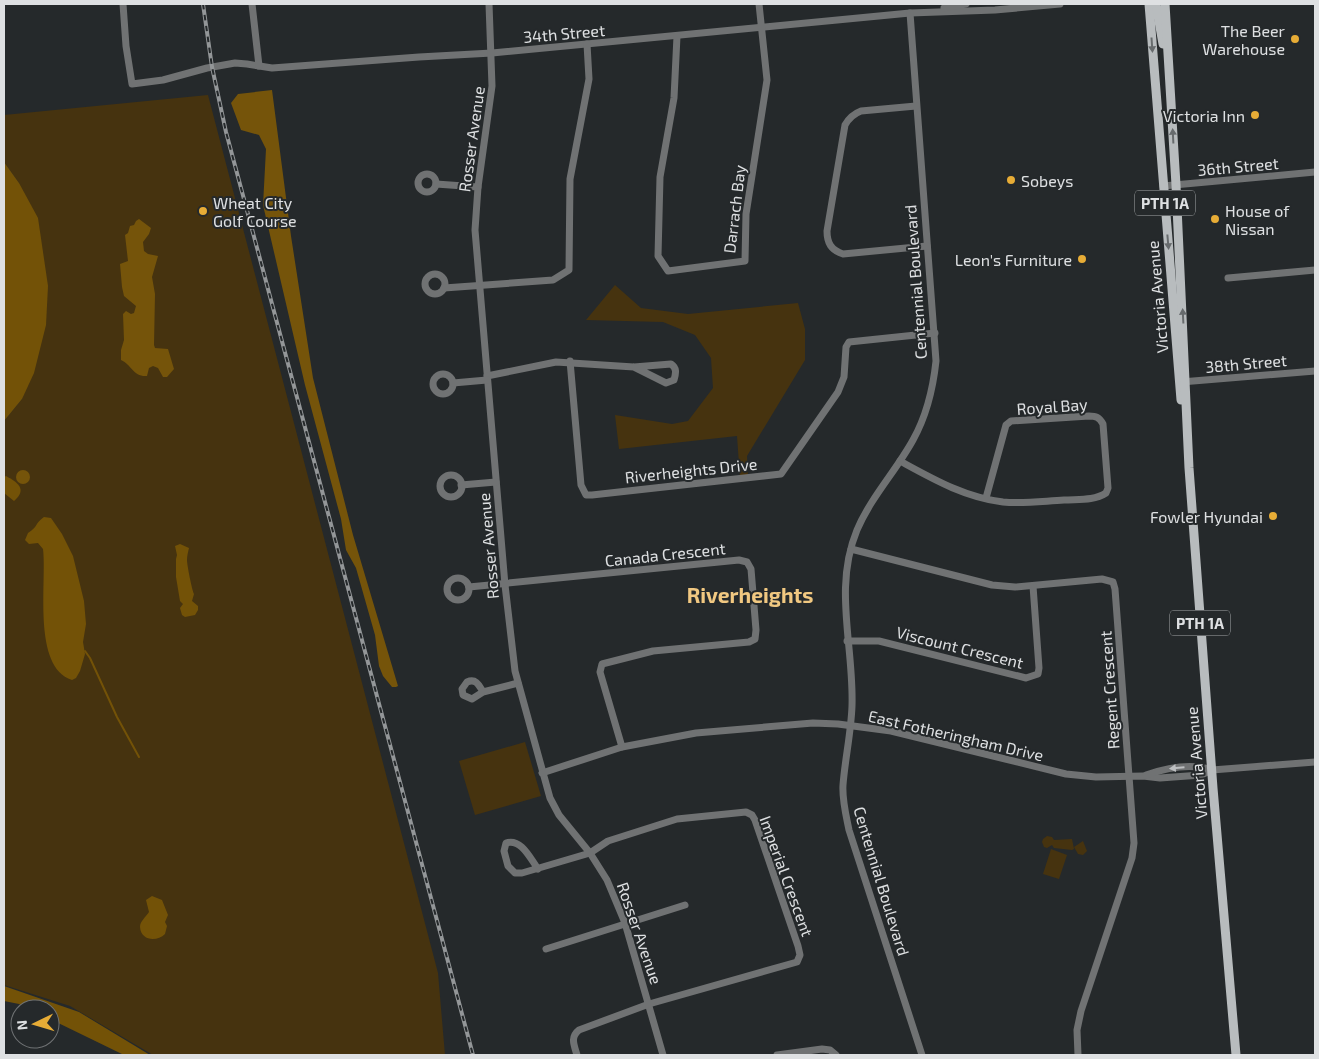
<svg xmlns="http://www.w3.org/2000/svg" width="1319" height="1059" font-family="'Exo 2',sans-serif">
	<rect width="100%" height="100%" fill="#25292b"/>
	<g fill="#46330f">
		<path d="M208,95L438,973L445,1055H153L70,1006L4,985V421L22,399L19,183L4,162V115Z"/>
		<path d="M615,285L641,308L688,314L798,303L805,329V360L747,456L748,477L740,478L737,436L619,449L615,415L672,424L688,421L713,388L711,358L695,335L663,322L586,320Z"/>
		<path d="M525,742L541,796L475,815L459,761Z"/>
		<path d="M1047,836L1052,837L1054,840L1072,839L1074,849L1072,850L1054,848L1052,845L1047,848L1044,847L1042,842L1043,839Z"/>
		<path d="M1083,841L1087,851L1083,855L1078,854L1074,847Z"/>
		<path d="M1051,849L1067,855L1059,879L1043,874Z"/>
	</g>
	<g fill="#75540a">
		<path d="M272,90L291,236L313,378L353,535L398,686L396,687H392L383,676L379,666L375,635L356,568L346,550L341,519L305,385L263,205L266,149L259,135L241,130L231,103L238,94Z"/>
		<path d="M139,219L151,228L149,234L143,242L144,251L148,254L158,256L152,277L155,294L154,345L155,348L168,349L174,369L167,377H163L158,368L153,366L149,368L147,376C133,377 132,365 121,360V350L124,340L123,314L126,311L131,314L134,313L136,306L124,296L122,287L120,264L128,261L125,235L128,233L130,226L134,225L136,221Z"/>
		<circle cx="23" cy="477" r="7"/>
	</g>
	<g fill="#735207">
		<path d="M4,162L19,183L38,218L48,286L46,325L34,373L22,399L4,421Z"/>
		<path d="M6,476C17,482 28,489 14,501L4,493V477Z"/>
		<path d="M44,517L51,518L62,534L73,556L84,601L86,624L83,642L85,654L80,671L76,678L72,680C32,667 47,583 43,549L38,543L29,544L25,540L28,533C38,527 35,523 44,517Z"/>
		<path d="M180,544L189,548C188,552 187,556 187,560C187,565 192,590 194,594L192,601L198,606V610L195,615L185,617L182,615L180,608L183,604L180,601L176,577V559L177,555L175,546Z"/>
		<path d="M152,896L162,900L168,915L165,922L167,926L165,934C157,942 141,941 140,927C140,921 146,917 149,912L146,900Z"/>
		<path d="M4,986L79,1012L150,1055H124L50,1019V1009H29L19,1004L4,1001Z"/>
	</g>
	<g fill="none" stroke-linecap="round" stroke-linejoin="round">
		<path stroke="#735207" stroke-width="2" d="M85,651L90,658L117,717L139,757"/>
		<g stroke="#707273" stroke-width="7">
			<path d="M123,4L126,46L132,84L163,80L207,68L235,63L247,64L272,68L419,57L492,53L910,13L995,10L1060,4"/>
			<path d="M252,4L259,66"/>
			<path d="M489,4L492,86L478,187L475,230L505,585L515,671L550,798L559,815L590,853L607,880L625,923L663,1055"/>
			<path d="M944,8L966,4"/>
			<path d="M910,13L936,361C933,389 927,415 913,440C896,471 871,497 857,530C833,588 854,646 852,706C851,733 845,759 843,785C842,800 846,815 849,830L922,1055"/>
			<path d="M677,36L674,98L660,177L658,256L668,271L745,261L746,214L767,80L759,4"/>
			<path d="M916,106L861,111C853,114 849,118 845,125L827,231C827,243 831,250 843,254L927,246"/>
			<circle cx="427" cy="183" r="9"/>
			<path d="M436,184L478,187"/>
			<path d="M1163,186L1315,172"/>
			<circle cx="435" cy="284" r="10"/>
			<path d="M1228,278L1315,270"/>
			<path d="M444,288L553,280L569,270L570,179L589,79L587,44"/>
			<path d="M570,361L581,485L586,495H592L781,474L838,392L844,377L846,347L849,342L935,333"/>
			<circle cx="443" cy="384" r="10"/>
			<path d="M487,376L556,362L634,367L671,364C677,368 676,373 674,380L666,383L634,367"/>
			<path d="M1181,382L1315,371"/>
			<path d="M453,383L487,380"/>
			<path d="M900,461C933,479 964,497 1003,502C1023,504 1044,501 1064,500C1078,499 1094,501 1106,493L1108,488L1103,424C1099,417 1096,416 1089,416L1011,421L1006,425L986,498"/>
			<circle cx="451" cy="486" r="11"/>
			<path d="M461,485L496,482"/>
			<path d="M851,549L992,585L1015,587L1102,579L1113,582L1115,589L1134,843L1132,858L1081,1011L1077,1030L1078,1055"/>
			<circle cx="458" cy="589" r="11"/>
			<path d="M469,587L739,560L747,562L751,569L756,630L755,639L749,642L653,651L602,664L600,672L622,747"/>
			<path d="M847,641H879L1026,678L1038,674L1039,668L1033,586"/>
			<path d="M483,692C479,685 476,678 467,682L462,689L463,695L472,699L483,692L518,683"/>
			<path d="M542,773L622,747L696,733L813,723L838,724L891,731L1066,774L1096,777L1143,776L1160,778L1201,775L1212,770L1315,762"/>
			<path d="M1146,775C1166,768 1192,763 1212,770"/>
			<path d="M538,869C530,858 521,838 506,843L504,851L508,866L515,873H522L590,853L608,841L677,819L746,812L752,815L755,820L798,946L800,955L797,962L649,1004L579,1030C570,1037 574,1045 577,1055"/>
			<path d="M546,949L685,905"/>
			<path d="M777,1055L822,1049L830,1050L836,1055"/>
		</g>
		<g stroke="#b8bcbe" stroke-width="9">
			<path d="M1149,4L1181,400"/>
			<path d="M1156,4L1163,44"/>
			<path d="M1165,4L1176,185L1189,468L1213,788L1236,1055"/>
		</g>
		<g stroke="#939698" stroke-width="4">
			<path id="rail" d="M203,4L212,67L226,132L473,1055"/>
		</g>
		<use href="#rail" stroke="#25292b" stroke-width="2" stroke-dasharray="5.5" stroke-linecap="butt"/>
	</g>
	<defs><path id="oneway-solid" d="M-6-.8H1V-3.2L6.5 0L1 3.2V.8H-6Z" transform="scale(1.25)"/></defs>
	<g fill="#676b6d">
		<use href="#oneway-solid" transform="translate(1152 45) rotate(86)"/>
		<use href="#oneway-solid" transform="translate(1173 136) rotate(-93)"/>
		<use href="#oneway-solid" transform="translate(1168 242) rotate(85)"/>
		<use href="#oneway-solid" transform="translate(1183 316) rotate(-93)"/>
	</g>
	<use fill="#bdbfc1" href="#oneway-solid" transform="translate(1177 768) rotate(175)"/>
	<g fill="#e7ac36" stroke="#25292b" stroke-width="2">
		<circle cx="1295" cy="39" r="5"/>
		<circle cx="1255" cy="115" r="5"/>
		<circle cx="1011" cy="180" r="5"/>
		<circle cx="203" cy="211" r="5"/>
		<circle cx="1215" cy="219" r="5"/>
		<circle cx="1082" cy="259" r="5"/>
		<circle cx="1273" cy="516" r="5"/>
	</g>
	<g text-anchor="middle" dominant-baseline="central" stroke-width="4" stroke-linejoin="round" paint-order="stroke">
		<g fill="#25292b" stroke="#a6a9ab" stroke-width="1">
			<rect x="1135" y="190.5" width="60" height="25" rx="4"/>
			<rect x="1170" y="610.5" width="60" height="25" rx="4"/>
		</g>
		<g font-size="15" font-weight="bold" fill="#dee0e2">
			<text x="1165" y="203">PTH 1A</text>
			<text x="1200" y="623">PTH 1A</text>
		</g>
		<g font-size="16" fill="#dee0e2" stroke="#25292b" text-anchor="end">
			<text x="1285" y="30">The Beer<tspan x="1285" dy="18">Warehouse</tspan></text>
			<text x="1245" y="115">Victoria Inn</text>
			<text x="1021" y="180" text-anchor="start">Sobeys</text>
			<text x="213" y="202" text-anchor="start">Wheat City<tspan x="213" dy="18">Golf Course</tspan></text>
			<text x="1225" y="210" text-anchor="start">House of<tspan x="1225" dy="18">Nissan</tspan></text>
			<text x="1072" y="259">Leon's Furniture</text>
			<text x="1263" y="516">Fowler Hyundai</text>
		</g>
		<g font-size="16" fill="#dee0e2" stroke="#25292b">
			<text transform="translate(564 33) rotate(-5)">34th Street</text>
			<text transform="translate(471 139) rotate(-82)">Rosser Avenue</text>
			<text transform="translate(1238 166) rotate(-5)">36th Street</text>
			<text transform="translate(734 209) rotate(-83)">Darrach Bay</text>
			<text transform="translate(915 282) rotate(-94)">Centennial Boulevard</text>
			<text transform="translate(1157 297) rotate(-95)">Victoria Avenue</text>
			<text transform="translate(1246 363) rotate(-5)">38th Street</text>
			<text transform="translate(1052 406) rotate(-4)">Royal Bay</text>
			<text transform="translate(691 470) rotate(-6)">Riverheights Drive</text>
			<text transform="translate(488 546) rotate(-95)">Rosser Avenue</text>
			<text transform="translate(665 554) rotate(-6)">Canada Crescent</text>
			<text transform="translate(960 647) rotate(14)">Viscount Crescent</text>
			<text transform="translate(1109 690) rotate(-94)">Regent Crescent</text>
			<text transform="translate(956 735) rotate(13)">East Fotheringham Drive</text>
			<text transform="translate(1196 763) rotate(-95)">Victoria Avenue</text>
			<text transform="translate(787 876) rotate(70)">Imperial Crescent</text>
			<text transform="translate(882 881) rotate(73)">Centennial Boulevard</text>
			<text transform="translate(640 933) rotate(71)">Rosser Avenue</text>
		</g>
		<g font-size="21" font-weight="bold" fill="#f1c881" stroke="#25292b">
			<text x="750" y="594">Riverheights</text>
		</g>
	</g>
	<rect width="1319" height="1059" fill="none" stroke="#dee0e2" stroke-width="10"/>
	<g transform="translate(35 1024) rotate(265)"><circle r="24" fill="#25292b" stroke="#6f7274"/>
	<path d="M0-4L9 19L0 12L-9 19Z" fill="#e7ac36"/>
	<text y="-8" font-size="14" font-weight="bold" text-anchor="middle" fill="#dee0e2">N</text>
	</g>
</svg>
